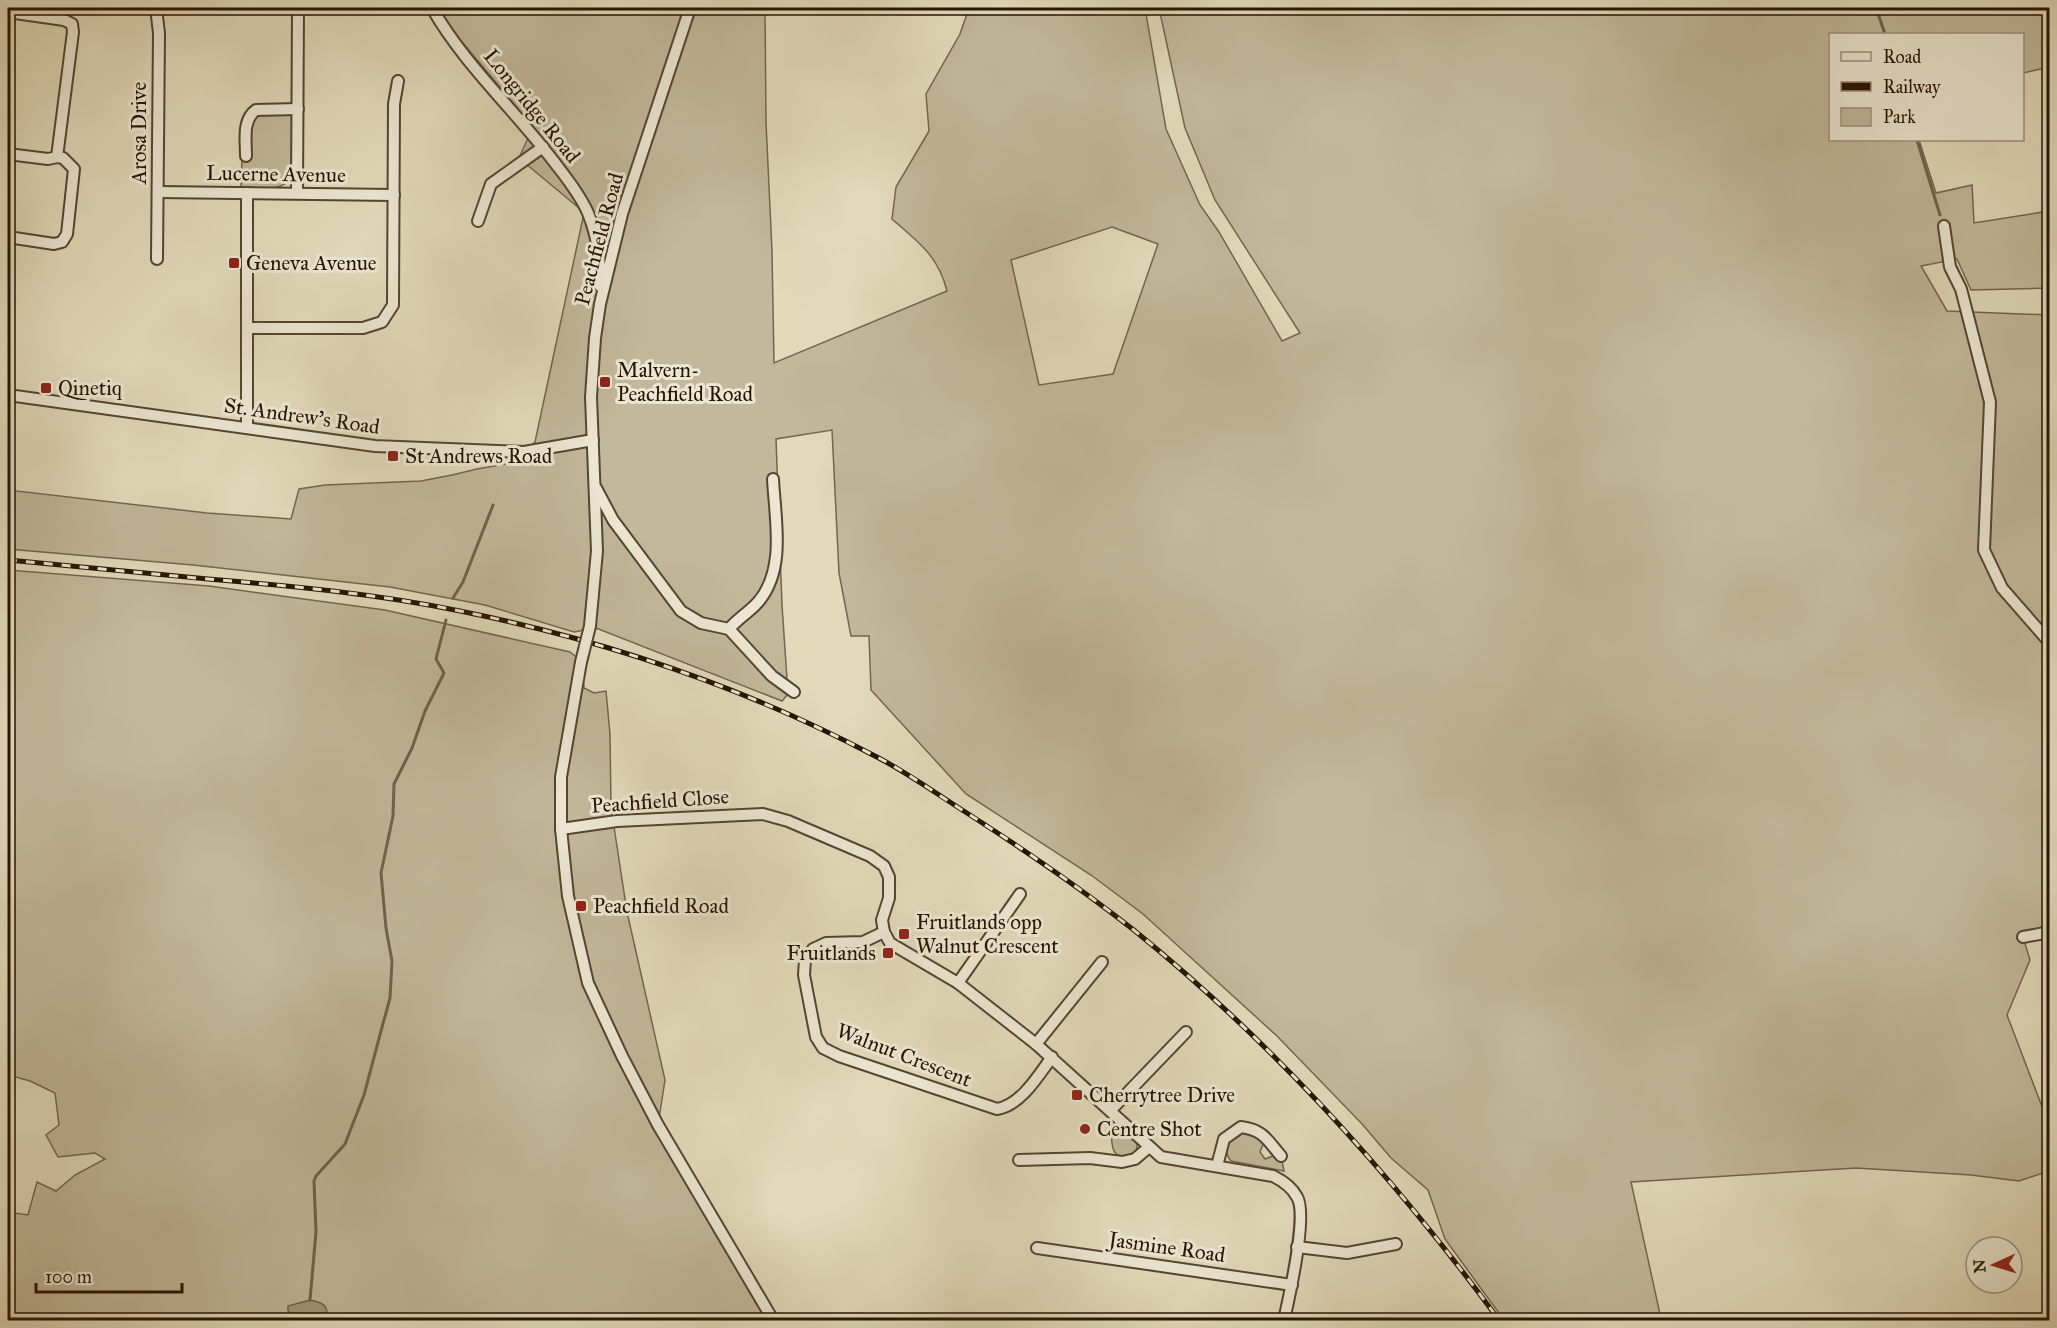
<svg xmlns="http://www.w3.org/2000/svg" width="2057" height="1328" font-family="'IM FELL Great Primer',serif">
	<rect width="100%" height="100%" fill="#e2dabb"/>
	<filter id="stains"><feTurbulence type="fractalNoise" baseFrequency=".00333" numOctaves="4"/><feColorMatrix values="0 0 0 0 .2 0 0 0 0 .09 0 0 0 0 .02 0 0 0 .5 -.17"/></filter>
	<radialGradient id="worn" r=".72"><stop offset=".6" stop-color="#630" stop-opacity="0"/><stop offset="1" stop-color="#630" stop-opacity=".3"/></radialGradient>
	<g fill="#c2b89b" stroke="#73664e" stroke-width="1.5" fill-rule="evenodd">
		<path d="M439,8H765L766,122L772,251L774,363L947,291C938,255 918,242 892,219L896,187L929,131L926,94L960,34L969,8H1145L1166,129L1200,205L1219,232L1282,341L1300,333L1215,200L1185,128L1159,8H2049V67L2023,73L2022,34H1830V140H1919L1936,193L1972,185L1974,223L2049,211V288L1971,290L1957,259L1921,266L1947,311L2049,315V925L2023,937L2030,960L2007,1015L2049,1125V1171L2019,1181L1971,1175L1856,1168L1631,1182L1660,1314L1649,1320H1504L1445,1239L1428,1190L1391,1158L1363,1125L1277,1036L1143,914L1091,875L966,794L871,690L869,636H851L839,573L832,430L776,439L782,605L788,694L782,701L596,628L574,632L485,605L390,587L193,565L8,549V490L207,513L291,519L299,489L325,485L421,481L452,475L477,469L511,463L535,442L587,199L551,148L451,29ZM1112,227L1158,244L1113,374L1039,385L1011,260Z"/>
		<path d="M258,113H288L292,117V177C283,193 257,187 241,187L242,157H251V122Z"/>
		<path d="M528,138C543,155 574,187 579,208L519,158Z"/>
		<path d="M8,570L209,586L385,610L570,652L586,665L583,675L584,688L594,693L606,691L610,734L611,807L627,912L665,1080L658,1125L773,1320H8V1212L28,1215L37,1182L56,1191L75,1175L105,1159L95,1153L58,1157L46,1135L59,1125L55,1093L30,1081L8,1075Z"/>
		<path d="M1111,1123L1118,1130L1127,1131C1135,1140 1141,1144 1134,1155C1108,1162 1112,1143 1111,1123Z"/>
		<path d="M1248,1130L1264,1142L1260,1152L1265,1159L1273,1156L1282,1161L1284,1171L1231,1161C1219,1146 1234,1134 1248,1130Z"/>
	</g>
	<path fill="#a1977c" stroke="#6f634b" stroke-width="1.5" d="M310,1300C318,1302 326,1303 327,1312C313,1325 301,1322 288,1311V1306Z"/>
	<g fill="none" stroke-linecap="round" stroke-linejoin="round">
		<g stroke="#6f634b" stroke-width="3">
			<path d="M1876,8L1885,34"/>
			<path d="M1917,140L1940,215"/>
			<path d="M453,598L463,582L493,505"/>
			<path d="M310,1300L316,1232L314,1181L316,1176L345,1144L364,1095L381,1031L390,998L392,961L386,928L381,873L393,816L394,784L412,748L425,711L444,673L436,659L446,620"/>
		</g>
		<g stroke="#544630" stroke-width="14">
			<g id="minor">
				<path d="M156,8L159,33L157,259"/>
				<path d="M432,8C465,66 518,113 558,167C569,181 581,197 588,213C597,235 601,262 600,286"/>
				<path d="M8,12L64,20L72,24L73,32L57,157L48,159L8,154"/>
				<path d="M246,156C246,140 242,120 256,110L298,109"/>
				<path d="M158,192L394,195"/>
				<path d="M297,193L298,8"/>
				<path d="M478,221L491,184L543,147"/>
				<path d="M1944,226L1950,267L1961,289L1990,402L1984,550L2002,588L2050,643"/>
				<path d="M8,237L54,244L62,242L67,234L74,169L63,158L57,157"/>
				<path d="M248,328H363L382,322L393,305L394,104L398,81"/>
				<path d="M8,395L375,446L524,452L593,440"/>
				<path d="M247,428V193"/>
				<path d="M596,488L613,520L681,611L701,623L729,629L772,676L794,692"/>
				<path d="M590,626L597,551L591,397L595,338L600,304L622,214L690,8"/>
				<path d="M729,629C738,618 750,612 759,601C786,568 775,519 773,479"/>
				<path d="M581,662L561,777V829L568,896L588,983L622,1056L658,1125L773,1320"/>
				<path d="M561,829L617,821L763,814L788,821L870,856L884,866L889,877V898L882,920L884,932L890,943L958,983L1036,1044L1161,1157L1273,1176C1283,1181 1292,1187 1297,1197C1308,1214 1289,1298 1284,1320"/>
				<path d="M884,932L863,942L826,943L813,949L805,960L804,975L816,1037L823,1048L839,1056L997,1109C1021,1105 1038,1076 1052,1057"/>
				<path d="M2023,937L2050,932"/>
				<path d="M958,983L1020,894"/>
				<path d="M1036,1044L1102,962"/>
				<path d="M1111,1110L1186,1032"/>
				<path d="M1019,1160L1090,1158L1122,1162L1135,1159L1149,1147"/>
				<path d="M1217,1166L1224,1139L1241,1127C1264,1130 1267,1140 1281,1156"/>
				<path d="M1297,1247L1347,1253L1396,1244"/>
				<path d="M1037,1248L1292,1285"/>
			</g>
		</g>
		<use href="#minor" stroke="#ece7d3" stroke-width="10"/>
		<g stroke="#241401" stroke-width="5">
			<path id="rail" d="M8,560C74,566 141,573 208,579C293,586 377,594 460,611C603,640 744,687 873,755C907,772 938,795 970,815C1026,851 1082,889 1135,931C1273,1043 1394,1177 1499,1320"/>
		</g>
		<use href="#rail" stroke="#ece7d3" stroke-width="3" stroke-dasharray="9" stroke-linecap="butt"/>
		<g stroke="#544630" stroke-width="14" stroke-linecap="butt">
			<path id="minor-bridge" d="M581,662L590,626"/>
		</g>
		<use href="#minor-bridge" stroke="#ece7d3" stroke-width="10"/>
	</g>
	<g fill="#8f2418" stroke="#ece7d3" stroke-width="2">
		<rect x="228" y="257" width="12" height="12" rx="3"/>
		<rect x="599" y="376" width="12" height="12" rx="3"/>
		<rect x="40" y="382" width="12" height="12" rx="3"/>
		<rect x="387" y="450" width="12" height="12" rx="3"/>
		<rect x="575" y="900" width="12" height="12" rx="3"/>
		<rect x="898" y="928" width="12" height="12" rx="3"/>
		<rect x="882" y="947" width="12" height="12" rx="3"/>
		<rect x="1071" y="1089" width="12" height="12" rx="3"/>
		<circle cx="1085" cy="1129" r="6"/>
	</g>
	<g text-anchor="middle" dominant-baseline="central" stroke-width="6" stroke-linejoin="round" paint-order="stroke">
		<g font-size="21" fill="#241401" stroke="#ece7d3">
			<text transform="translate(532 106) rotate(51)">Longridge Road</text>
			<text transform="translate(139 133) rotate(-90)">Arosa Drive</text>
			<text transform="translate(276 174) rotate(1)">Lucerne Avenue</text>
			<text transform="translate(599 239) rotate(-75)">Peachfield Road</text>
			<text transform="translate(302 416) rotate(8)">St. Andrew's Road</text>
			<text transform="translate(660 801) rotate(-4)">Peachfield Close</text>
			<text transform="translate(904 1055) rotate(21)">Walnut Crescent</text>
			<text transform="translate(1167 1247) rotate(8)">Jasmine Road</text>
		</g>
		<g font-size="21" fill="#241401" stroke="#ece7d3" text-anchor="start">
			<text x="246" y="263">Geneva Avenue</text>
			<text x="617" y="370">Malvern-<tspan x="617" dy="24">Peachfield Road</tspan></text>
			<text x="58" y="388">Qinetiq</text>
			<text x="405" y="456">St Andrews Road</text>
			<text x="593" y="906">Peachfield Road</text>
			<text x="916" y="922">Fruitlands opp<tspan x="916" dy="24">Walnut Crescent</tspan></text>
			<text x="876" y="953" text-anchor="end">Fruitlands</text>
			<text x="1089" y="1095">Cherrytree Drive</text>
			<text x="1097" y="1129">Centre Shot</text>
		</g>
	</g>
	<rect width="2057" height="1328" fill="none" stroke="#e2dabb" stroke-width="30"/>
	<rect x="9" y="9" width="2039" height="1310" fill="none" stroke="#241401" stroke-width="3"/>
	<rect x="15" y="15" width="2027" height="1298" fill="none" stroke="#241401" stroke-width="1.5"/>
	<rect x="1829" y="33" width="195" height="108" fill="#ece7d3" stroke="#9c937f" stroke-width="1.5"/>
	<rect x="1841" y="52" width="30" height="9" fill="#ece7d3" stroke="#9c937f" stroke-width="1.5"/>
	<text x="1883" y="63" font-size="18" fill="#241401">Road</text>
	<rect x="1841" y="82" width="30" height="9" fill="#241401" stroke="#9c937f" stroke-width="1.5"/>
	<text x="1883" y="93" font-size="18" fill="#241401">Railway</text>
	<rect x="1841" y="108" width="30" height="18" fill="#c2b89b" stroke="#9c937f" stroke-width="1.5"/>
	<text x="1883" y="123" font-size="18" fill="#241401">Park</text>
	<g transform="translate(1994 1265) rotate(266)"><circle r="28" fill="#ece7d3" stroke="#9c937f" stroke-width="1.5"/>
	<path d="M0-4.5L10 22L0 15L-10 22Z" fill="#8f2418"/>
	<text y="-9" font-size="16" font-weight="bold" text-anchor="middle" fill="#241401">N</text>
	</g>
	<path d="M36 1283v9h146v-9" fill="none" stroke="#241401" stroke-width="3"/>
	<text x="45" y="1283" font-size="18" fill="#241401" stroke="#ece7d3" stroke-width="4.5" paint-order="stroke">100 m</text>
	<rect width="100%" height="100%" filter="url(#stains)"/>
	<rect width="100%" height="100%" fill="url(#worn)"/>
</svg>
